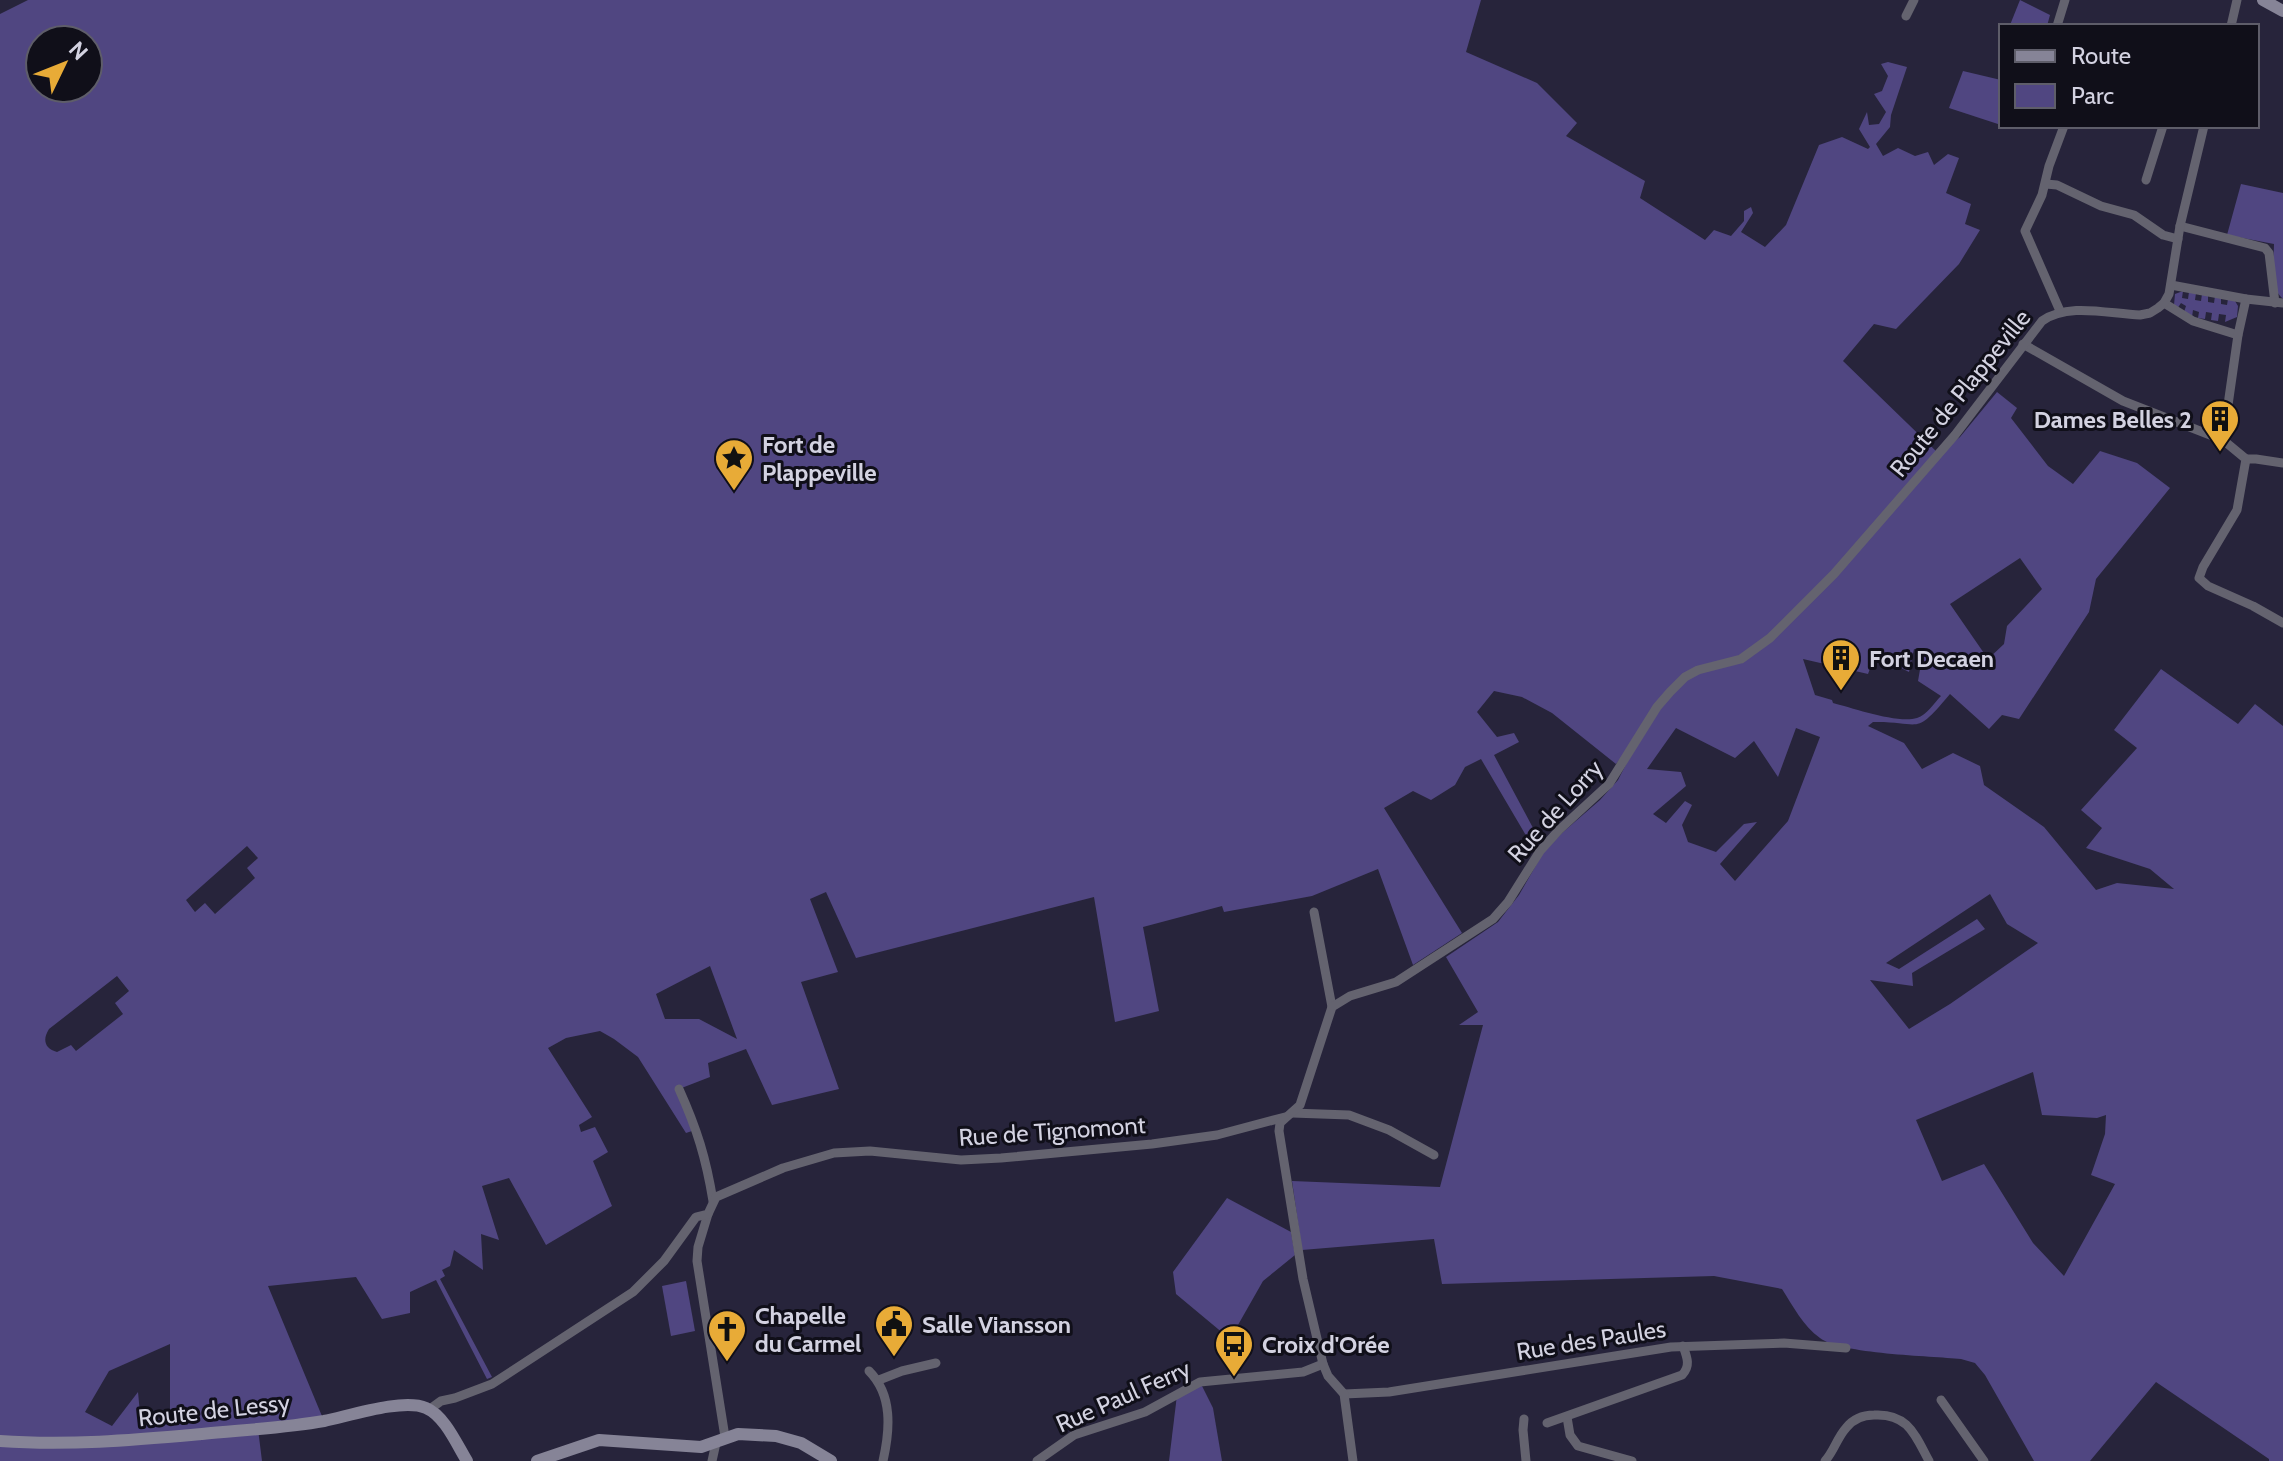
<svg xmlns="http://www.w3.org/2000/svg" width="2283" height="1461" font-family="Cabin,sans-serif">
	<rect width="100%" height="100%" fill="#27243b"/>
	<g fill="#504681" fill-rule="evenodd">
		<path d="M28,0H1481L1466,52L1537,83L1577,123L1566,136L1645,181L1640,198L1705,240L1714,230L1731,236L1744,221V211L1751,207L1753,213L1741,232L1765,247L1786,225L1819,145L1842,137L1868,149L1870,147L1859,129L1867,112L1869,125L1879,124L1886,112L1874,94L1882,91L1888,76L1881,64L1888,62L1907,67L1891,115L1890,127L1876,144L1883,156L1898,148L1915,156L1928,152L1934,165L1948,154L1959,158L1946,193L1971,204L1965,224L1980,230L1959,264L1896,329L1874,324L1843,361L1939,454L1960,437L1997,392L2017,408L2011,418L2048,466L2073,484L2100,451L2137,463L2170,488L2096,579L2089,612L2019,719L2002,715L1989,729L1950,694C1913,738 1923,721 1873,722L1868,726L1904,743L1922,769L1953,753L1980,766L1984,785L2044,827L2096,890L2117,883L2174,889L2150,869L2086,848L2102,828L2081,810L2137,748L2114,730L2161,669L2238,724L2255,704L2283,726V1461H2269V1459L2156,1382L2090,1461H2034L1985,1375L1975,1363L1961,1359C1931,1356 1840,1354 1820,1338C1803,1326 1793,1306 1782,1289L1714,1276L1442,1284L1434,1239L1302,1250L1292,1181L1440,1187L1483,1025H1459L1478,1012L1446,957L1498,922L1519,895L1543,853L1562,833L1600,800L1618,780L1643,731L1616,764L1552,713L1522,697L1494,691L1477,712L1497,737L1514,733L1519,742L1494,755L1540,841L1534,849L1481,759L1465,767L1455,785L1431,800L1413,791L1384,808L1462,933L1413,965L1378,869L1312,896L1224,912L1222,906L1143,927L1159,1011L1115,1022L1094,897L856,958L826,892L810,899L838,972L801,982L839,1089L772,1105L746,1049L708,1063L710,1077L679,1089L692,1131L686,1133L638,1057L614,1039L600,1031L566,1038L548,1048L592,1117L579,1125L581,1132L595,1127L608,1152L593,1161L612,1206L546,1245L509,1178L482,1186L499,1240L481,1234L483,1270L454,1250L450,1266L442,1270L445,1276L440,1279L492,1377L487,1379L436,1280L410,1292V1313L382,1319L356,1277L268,1286L324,1421L258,1429L262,1461H0V14ZM40,40H88V88H40ZM2020,558L2042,589L2007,626L2004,644L1988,659L1950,604ZM1914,649L1923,652L1918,681L1941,696C1934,703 1927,715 1917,718C1898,724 1853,708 1833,703L1832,700L1815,695L1803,659L1868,674L1875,655L1909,672ZM1676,728L1735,758L1754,741L1778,777L1796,728L1820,737L1788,821L1735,881L1720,864L1757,822L1744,824L1716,852L1688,842L1682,825L1692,805L1685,801L1666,823L1653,814L1686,786L1681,772L1647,769ZM247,846L258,858L247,868L255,878L215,914L205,903L195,912L186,900ZM1990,894L2007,924L2038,943L1950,1004L1909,1029L1870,980L1913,986L1912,973L1985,929L1977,919L1899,969L1886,963ZM710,966L737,1039L699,1019H665L656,994ZM117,976L129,991L115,1003L123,1014L76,1051L71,1045L57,1052C45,1049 42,1040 49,1029ZM2033,1072L2042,1115L2097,1118L2106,1115L2105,1134L2091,1175L2115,1184L2064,1276L2033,1243L1984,1164L1942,1181L1916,1120ZM170,1344V1416L141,1424L138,1392L112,1426L85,1412L109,1371Z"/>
		<path d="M2020,0L2050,15L2047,26L2010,25Z"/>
		<path d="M1963,71L2001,80V125L1949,108Z"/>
		<path d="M2241,184L2283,193V299C2268,286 2274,262 2274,244L2227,235Z"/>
		<path d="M2183,291L2182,298L2188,299L2189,292L2196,293L2195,300L2201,301L2202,294L2208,295V302L2214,303L2215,296L2221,297V304L2227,305L2228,299L2235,301L2238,306L2237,317L2225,322L2226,315L2219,314L2218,321L2211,320L2212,313L2206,312L2205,319L2198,318L2199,312L2193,310L2192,317L2184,312L2186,306L2181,303L2177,309L2174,305L2175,294Z"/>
		<path d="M1227,1198L1291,1232L1295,1255L1263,1281L1230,1339L1176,1294L1173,1272Z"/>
		<path d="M686,1281L695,1331L671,1336L662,1286Z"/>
		<path d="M1200,1382L1213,1408L1222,1461H1169L1177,1395Z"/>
	</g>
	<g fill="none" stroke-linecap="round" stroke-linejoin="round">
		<g stroke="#64636f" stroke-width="9">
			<path d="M1906,16L1914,0"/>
			<path d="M2057,26L2065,0"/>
			<path d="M2231,26L2237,0"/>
			<path d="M2146,180L2163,126"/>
			<path d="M2046,184L2057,185L2101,206L2134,215L2163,235L2178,239"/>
			<path d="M2180,226L2265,248L2269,253L2275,303"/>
			<path d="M2171,285L2246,299L2283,303"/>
			<path d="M2164,303L2193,321L2238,335"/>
			<path d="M2060,311L2025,231L2042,195L2049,166L2064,126"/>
			<path d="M2023,344L2123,401L2223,440L2246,459L2237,510L2203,567L2199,578L2208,586L2253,606L2283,623"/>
			<path d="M2223,440L2238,335L2246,299"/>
			<path d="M2246,459H2256L2283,463"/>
			<path d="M1314,912L1332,1007"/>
			<path d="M679,1089C697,1129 706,1158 713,1201"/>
			<path d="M1292,1113L1349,1115L1389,1130L1434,1155"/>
			<path d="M708,1214L698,1247L697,1261L725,1437"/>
			<path d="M869,1371C893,1395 890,1430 883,1461"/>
			<path d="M879,1380L902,1371L936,1363"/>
			<path d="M1344,1394L1389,1392L1671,1347L1784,1343L1846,1348"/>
			<path d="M1941,1400L1984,1461"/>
			<path d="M430,1409L441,1401L455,1398L492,1384L633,1292L664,1261L696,1217L708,1214L716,1197L783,1168L834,1153L870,1151L961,1160L1001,1158L1152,1144L1217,1135L1285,1117"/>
			<path d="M1567,1417L1570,1435L1578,1446L1632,1461"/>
			<path d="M1524,1419L1523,1430L1526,1461"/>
			<path d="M1547,1423L1682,1375C1691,1366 1687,1357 1683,1346"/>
			<path d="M712,1461L716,1443"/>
			<path d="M1037,1461L1074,1435L1145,1412L1200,1382L1303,1372L1323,1364"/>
			<path d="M1353,1461L1344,1394L1328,1376L1323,1364L1303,1279L1279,1131L1280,1123L1300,1105L1332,1007L1350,996L1396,982L1493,919L1508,902L1540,851L1559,830L1609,784L1657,707L1670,692L1685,677L1698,670L1741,659L1770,638L1834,574L1955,435L2042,321C2068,302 2109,314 2140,315L2150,313L2158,308L2164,303L2169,294L2180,226L2204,126"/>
			<path d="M1825,1461C1834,1451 1837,1438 1846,1428C1853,1419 1863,1415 1874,1415C1908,1413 1915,1435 1929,1461"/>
		</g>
		<g stroke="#868497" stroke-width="12">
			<path d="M2263,0L2283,11"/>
			<path d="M0,1441C68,1446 134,1440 202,1434C242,1430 284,1428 324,1421C349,1416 403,1398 426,1408C445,1416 457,1445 467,1461"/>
			<path d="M537,1461L599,1440L701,1447L738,1434L776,1436L801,1443L831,1461"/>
		</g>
	</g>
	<defs>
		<g id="building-pin" transform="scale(2)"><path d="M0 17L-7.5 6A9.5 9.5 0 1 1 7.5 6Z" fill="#e8ab37" stroke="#100f19"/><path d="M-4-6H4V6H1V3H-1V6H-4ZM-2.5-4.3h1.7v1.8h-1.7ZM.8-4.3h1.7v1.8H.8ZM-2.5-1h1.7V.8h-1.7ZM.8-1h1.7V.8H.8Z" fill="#111"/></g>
		<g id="sight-pin" transform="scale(2)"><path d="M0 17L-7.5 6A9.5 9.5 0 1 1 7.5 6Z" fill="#e8ab37" stroke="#100f19"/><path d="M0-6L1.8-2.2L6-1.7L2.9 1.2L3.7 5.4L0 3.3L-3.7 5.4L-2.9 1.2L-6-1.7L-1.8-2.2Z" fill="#111"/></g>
		<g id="civic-pin" transform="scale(2)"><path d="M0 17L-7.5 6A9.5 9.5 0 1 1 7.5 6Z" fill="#e8ab37" stroke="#100f19"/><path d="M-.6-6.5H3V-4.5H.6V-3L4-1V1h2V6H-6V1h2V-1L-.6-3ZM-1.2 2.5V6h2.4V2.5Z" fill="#111"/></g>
		<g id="church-pin" transform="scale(2)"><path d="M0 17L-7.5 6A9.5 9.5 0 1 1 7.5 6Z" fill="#e8ab37" stroke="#100f19"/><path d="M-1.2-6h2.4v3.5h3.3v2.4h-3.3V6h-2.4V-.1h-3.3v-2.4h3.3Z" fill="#111"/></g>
		<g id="bus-pin" transform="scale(2)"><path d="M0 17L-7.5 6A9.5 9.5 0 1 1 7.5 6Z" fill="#e8ab37" stroke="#100f19"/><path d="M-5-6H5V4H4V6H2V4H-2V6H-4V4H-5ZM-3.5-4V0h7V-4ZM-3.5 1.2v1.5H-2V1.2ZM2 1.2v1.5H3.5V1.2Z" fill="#111"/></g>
	</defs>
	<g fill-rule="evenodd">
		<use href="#building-pin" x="2220" y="419"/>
		<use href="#sight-pin" x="734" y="458"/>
		<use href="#building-pin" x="1841" y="658"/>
		<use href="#civic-pin" x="894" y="1324"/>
		<use href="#church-pin" x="727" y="1329"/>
		<use href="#bus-pin" x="1234" y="1344"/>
	</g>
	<g text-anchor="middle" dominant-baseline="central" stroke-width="6" stroke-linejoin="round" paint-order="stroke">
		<g font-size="24" fill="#d3d2e1" stroke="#100f19">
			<text transform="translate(1960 393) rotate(-51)">Route de Plappeville</text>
			<text transform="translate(1555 811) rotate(-48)">Rue de Lorry</text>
			<text transform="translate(1052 1131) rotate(-4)">Rue de Tignomont</text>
			<text transform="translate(1591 1340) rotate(-9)">Rue des Paules</text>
			<text transform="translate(1123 1396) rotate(-24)">Rue Paul Ferry</text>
			<text transform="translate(214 1410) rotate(-6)">Route de Lessy</text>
		</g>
		<g font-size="24" font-weight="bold" fill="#d3d2e1" stroke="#100f19" text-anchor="start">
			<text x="2192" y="419" text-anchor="end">Dames Belles 2</text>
			<text x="762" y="444">Fort de<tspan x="762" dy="28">Plappeville</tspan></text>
			<text x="1869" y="658">Fort Decaen</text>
			<text x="755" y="1315">Chapelle<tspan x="755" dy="28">du Carmel</tspan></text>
			<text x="922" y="1324">Salle Viansson</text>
			<text x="1262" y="1344">Croix d'Orée</text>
		</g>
	</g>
	<rect x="1999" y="24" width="260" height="104" fill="#100f19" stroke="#5e5d69" stroke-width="2"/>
	<rect x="2015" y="50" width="40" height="12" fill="#868497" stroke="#5e5d69" stroke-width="2"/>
	<text x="2071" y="64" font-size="24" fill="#d3d2e1">Route</text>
	<rect x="2015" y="84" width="40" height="24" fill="#504681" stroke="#5e5d69" stroke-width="2"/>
	<text x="2071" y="104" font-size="24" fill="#d3d2e1">Parc</text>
	<g transform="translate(64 64) rotate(47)"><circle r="38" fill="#100f19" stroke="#5e5d69" stroke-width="2"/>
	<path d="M0-6L14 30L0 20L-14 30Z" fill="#e8ab37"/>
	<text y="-12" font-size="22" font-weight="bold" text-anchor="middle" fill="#d3d2e1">N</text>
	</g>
</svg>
